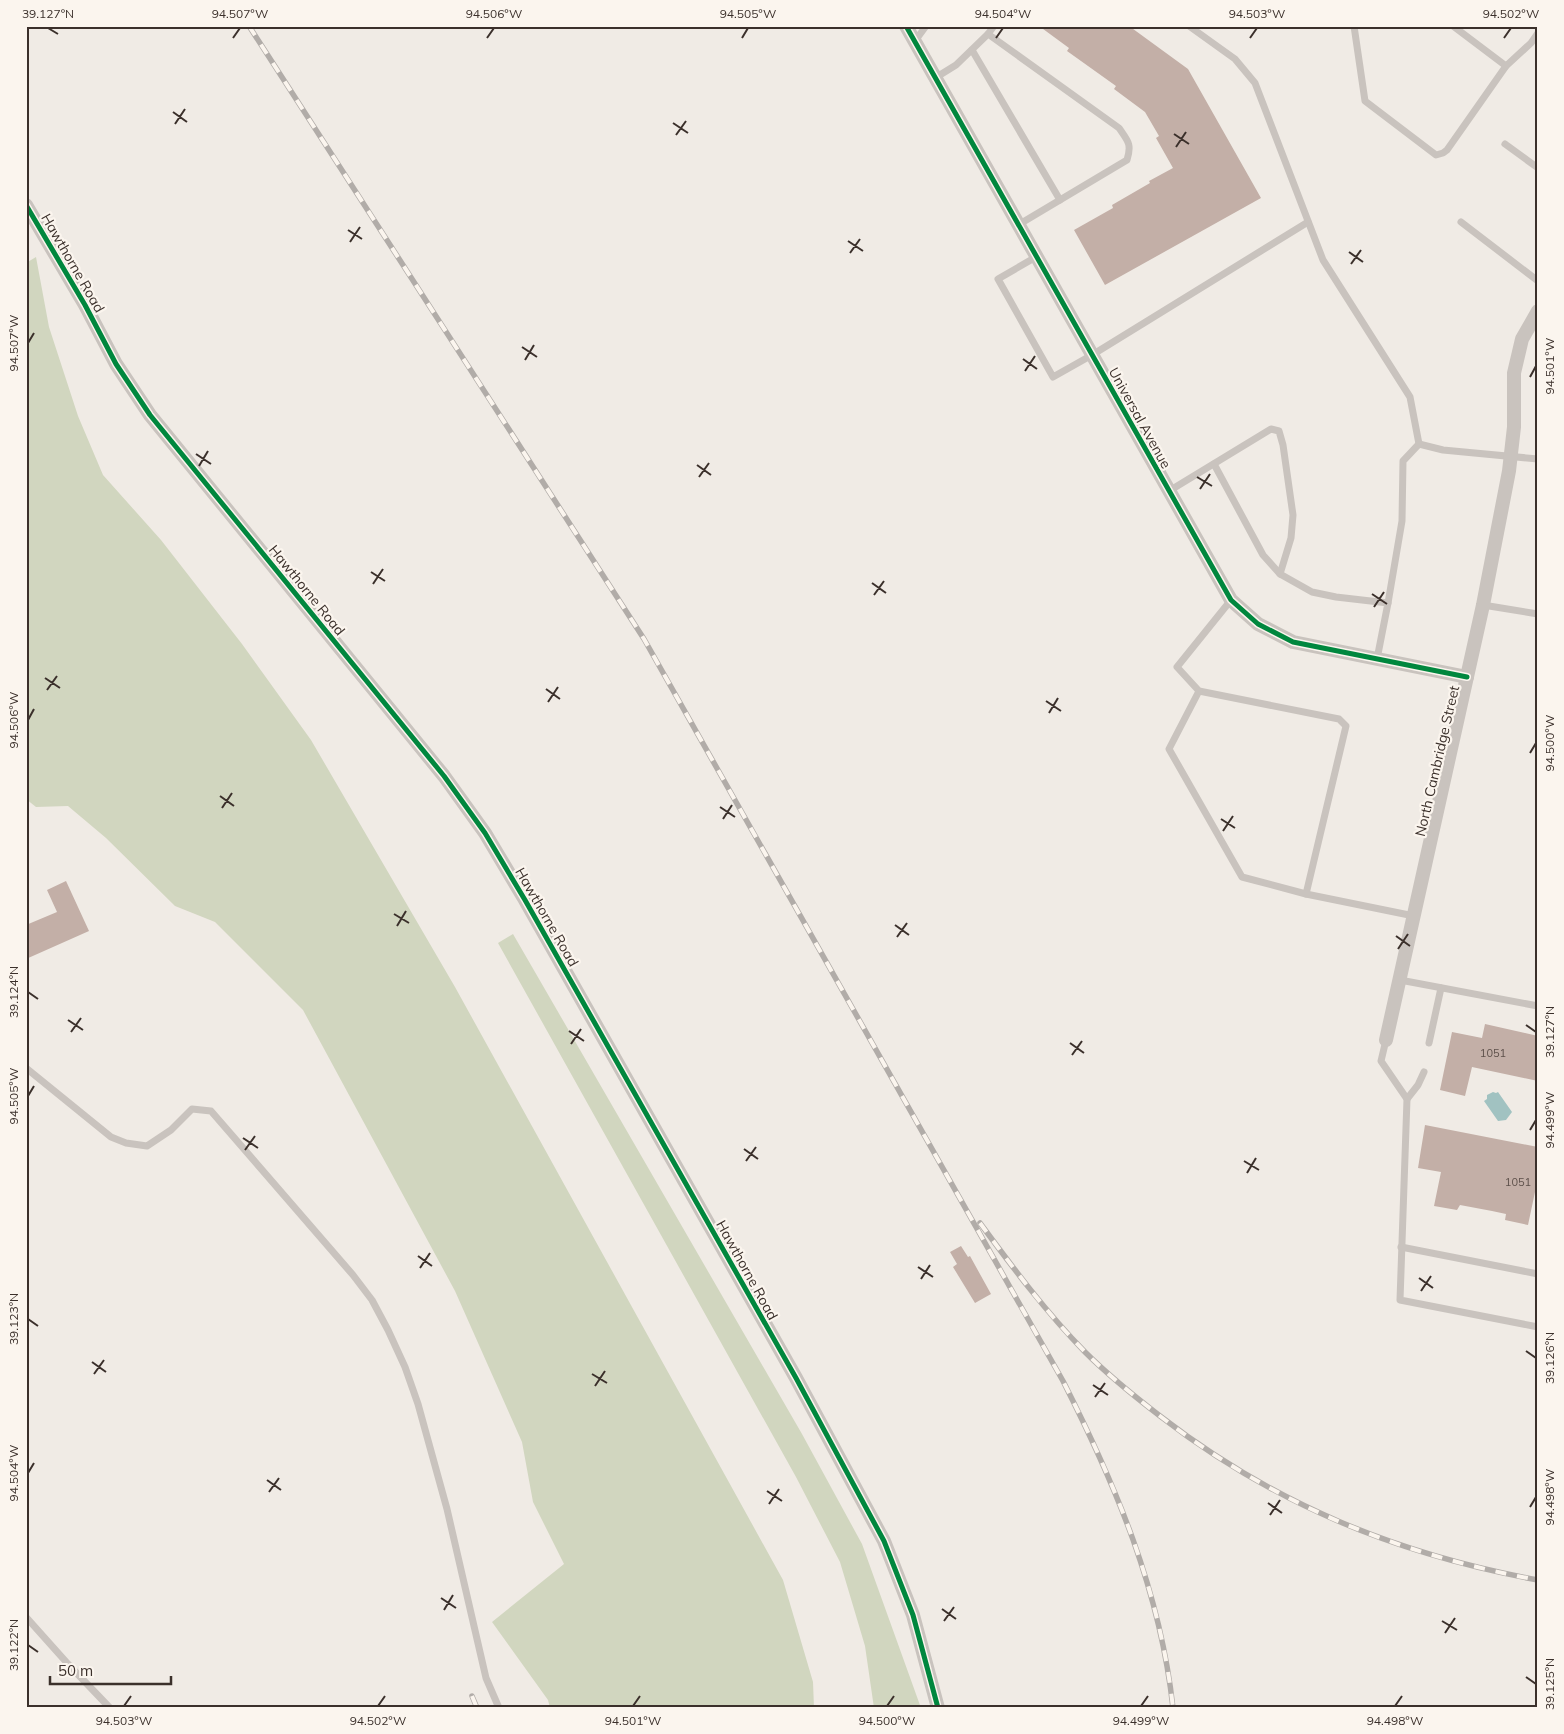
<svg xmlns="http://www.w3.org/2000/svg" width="1564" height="1734" font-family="Mulish,sans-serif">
	<rect width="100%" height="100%" fill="#f0ebe5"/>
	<g fill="#d1d6bf">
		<path d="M36,257L49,327L78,416L103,475L161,540L242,644L311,740L455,987L783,1580L813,1682L814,1708H550L548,1700L492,1622L564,1564L533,1502L522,1442L455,1291L303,1010L215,922L175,906L106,838L68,806L36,807L26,799V263Z"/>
		<path d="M513,934L802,1434L862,1544L921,1708H874L865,1646L840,1562L796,1477L498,943Z"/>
	</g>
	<path fill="#a1c2c1" d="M1493,1092L1496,1093L1498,1092L1512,1112L1506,1120L1498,1121L1484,1101L1487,1099V1095Z"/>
	<g fill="#c3afa7">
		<path d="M1039,26H1129L1188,69L1261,198L1105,285L1074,230L1113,208L1112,205L1150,183L1149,181L1173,168L1156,138L1159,136L1145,112L1114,89L1116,86L1067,51L1069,48Z"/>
		<path d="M66,881L89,931L26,959V925L57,912L47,890Z"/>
		<path d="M1485,1024L1538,1036V1081L1472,1067L1465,1096L1440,1090L1452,1032L1482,1038Z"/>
		<path d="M1425,1125L1538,1147V1193L1535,1192L1528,1225L1505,1220L1506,1214L1492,1211L1460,1205L1457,1210L1434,1206L1441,1172L1418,1168Z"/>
		<path d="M961,1246L968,1257L970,1256L991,1294L975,1303L953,1267L957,1264L950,1252Z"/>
	</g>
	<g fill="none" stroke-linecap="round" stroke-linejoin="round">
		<g stroke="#c9c3be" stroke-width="7">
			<path d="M1189,26L1235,59L1255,83L1323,260L1410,397L1419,444"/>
			<path d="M1354,26L1365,101L1436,155L1443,153L1447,150L1506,66L1531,43L1538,33"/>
			<path d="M1453,26L1506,66"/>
			<path d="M988,34L994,26"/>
			<path d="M915,41L926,26"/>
			<path d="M972,50L1060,200"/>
			<path d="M935,78L956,65L988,34L1119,128C1128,141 1132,144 1127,160L1018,225"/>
			<path d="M1505,144L1538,168"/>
			<path d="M1461,222L1538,281"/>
			<path d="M1036,257L998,279L1053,377L1092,355L1308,222"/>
			<path d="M1214,464L1263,555L1280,574"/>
			<path d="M1169,491L1271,429L1279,431L1283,445L1293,515L1291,538L1280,574L1312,592L1336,597L1388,603L1377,659"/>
			<path d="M1231,600L1177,667L1199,691L1339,719L1346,726L1306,894L1414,916"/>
			<path d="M1388,603L1402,521L1403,461L1419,444L1443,450L1538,459"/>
			<path d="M1483,605L1538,614"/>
			<path d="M1199,691L1169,749L1242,877L1306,894"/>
			<path d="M1400,980L1538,1006"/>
			<path d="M1386,1040L1381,1061L1407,1099L1400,1300L1538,1327"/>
			<path d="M1429,1043L1441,988"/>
			<path d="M26,1068L111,1137L126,1143L147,1146L171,1130L192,1109L211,1111L353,1275L372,1300L388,1330L405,1367L418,1404L447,1509L486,1678L499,1708"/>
			<path d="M1407,1099L1418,1085L1424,1072"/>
			<path d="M1401,1247L1538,1274"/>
			<path d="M26,1617L68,1664L110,1708"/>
		</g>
		<g stroke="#c9c3be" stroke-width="14">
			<path d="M906,26L1231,600L1258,624L1293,642L1467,677"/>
			<path d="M26,205L85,305L116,364L150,415L444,776L485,833L525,900L796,1378L884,1541L913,1615L938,1708"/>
			<path d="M1386,1040L1483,605L1509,471L1514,427V373L1522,339L1538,311"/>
		</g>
		<g stroke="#b1aca8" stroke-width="5.5">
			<g id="rail">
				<path d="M249,26L644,639L1063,1381C1116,1486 1160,1590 1173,1708"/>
				<path d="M980,1223C1013,1268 1046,1312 1085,1352C1108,1375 1134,1396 1160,1416C1274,1504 1396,1554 1538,1580"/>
				<path d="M472,1696L477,1708"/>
			</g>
		</g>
		<use href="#rail" stroke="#fbf5ee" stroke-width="4" stroke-dasharray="11" stroke-linecap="butt"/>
		<g stroke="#fbf5ee" stroke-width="8">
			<g id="cycleway">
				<path d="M906,26L1231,600L1258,624L1293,642L1467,677"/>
				<path d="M26,205L85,305L116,364L150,415L444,776L485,833L525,900L796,1378L884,1541L913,1615L938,1708"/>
			</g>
		</g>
		<use href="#cycleway" stroke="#00873e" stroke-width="5"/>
	</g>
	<path fill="none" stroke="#3b302b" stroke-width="2" d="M48,28L58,34M233,38L240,28M487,38L494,28M742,38L748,28M996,38L1003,28M1250,38L1257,28M1504,38L1511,28M173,112L187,122M673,123L688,133M175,124L185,109M1174,134L1189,144M676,135L686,121M1176,147L1186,132M348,230L362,239M848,241L863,251M350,242L360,227M1349,252L1363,262M850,253L860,239M1351,264L1361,250M28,343L34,333M522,347L537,357M1023,359L1037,369M525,360L534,345M1025,371L1035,356M1530,377L1536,366M196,454L211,464M697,465L711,475M199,466L208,451M699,477L709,463M1197,477L1212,486M1200,489L1210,474M371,572L385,581M872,583L886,593M373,584L383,569M1372,594L1387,604M874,595L884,581M1374,607L1384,592M45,678L60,688M546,689L560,699M47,690L57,676M1046,701L1061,711M548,702L558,687M1049,713L1058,698M28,720L34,709M1530,753L1536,743M220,796L234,806M720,807L735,817M222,808L232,793M723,819L732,805M1221,819L1235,828M1223,831L1233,816M394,914L409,923M895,925L909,935M397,926L406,911M1396,936L1410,946M897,937L907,923M1398,949L1408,934M28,992L38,999M68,1020L83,1030M1526,1025L1536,1032M569,1031L584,1041M71,1032L81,1018M1070,1043L1084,1053M571,1044L581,1029M1072,1055L1082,1041M28,1096L34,1086M1530,1130L1536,1120M243,1138L258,1148M744,1149L758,1159M245,1150L255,1136M746,1161L756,1147M1244,1161L1259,1170M1247,1173L1256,1158M418,1256L432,1266M918,1267L933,1277M420,1268L430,1253M1419,1278L1433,1288M921,1279L930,1265M1421,1291L1431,1276M28,1319L38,1326M1526,1351L1536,1358M92,1362L106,1372M94,1374L104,1360M592,1374L607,1383M1093,1385L1108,1395M595,1386L605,1371M1095,1397L1105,1383M28,1473L34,1463M267,1480L281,1490M767,1491L782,1501M269,1492L279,1478M1268,1503L1282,1513M769,1504L779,1489M1530,1507L1536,1497M1270,1515L1280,1500M441,1598L456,1608M942,1609L956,1619M444,1610L453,1595M944,1621L954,1607M1442,1621L1457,1630M1445,1633L1455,1618M28,1645L38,1652M1526,1677L1536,1684M124,1706L131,1696M378,1706L385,1696M633,1706L640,1696M887,1706L894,1696M1141,1706L1148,1696M1395,1706L1402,1696"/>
	<g text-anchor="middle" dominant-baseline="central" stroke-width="4.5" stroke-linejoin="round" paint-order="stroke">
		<g font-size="11" fill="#5d504a">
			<text x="1493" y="1053">1051</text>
			<text x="1518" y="1182">1051</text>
		</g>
		<g font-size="14" fill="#3b302b" stroke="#fbf5ee">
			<text transform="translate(73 263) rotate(60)">Hawthorne Road</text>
			<text transform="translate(1140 418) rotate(61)">Universal Avenue</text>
			<text transform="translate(307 590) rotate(51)">Hawthorne Road</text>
			<text transform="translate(1437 761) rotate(-77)">North Cambridge Street</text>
			<text transform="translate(547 917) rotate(60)">Hawthorne Road</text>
			<text transform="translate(747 1270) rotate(61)">Hawthorne Road</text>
		</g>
	</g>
	<rect width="1564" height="1734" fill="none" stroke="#fbf5ee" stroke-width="55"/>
	<path d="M50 1676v8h121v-8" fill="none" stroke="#3b302b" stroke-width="2.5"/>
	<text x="58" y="1676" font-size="15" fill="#3b302b" stroke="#fbf5ee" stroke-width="4" paint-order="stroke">50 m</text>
	<rect x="28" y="28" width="1508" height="1678" fill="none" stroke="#3b302b" stroke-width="2"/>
	<g font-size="12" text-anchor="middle" fill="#3b302b">
		<text x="48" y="18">39.127°N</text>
		<text x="240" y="18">94.507°W</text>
		<text x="494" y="18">94.506°W</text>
		<text x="748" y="18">94.505°W</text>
		<text x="1003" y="18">94.504°W</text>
		<text x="1257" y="18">94.503°W</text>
		<text x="1511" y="18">94.502°W</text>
		<text transform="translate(14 343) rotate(-90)" y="4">94.507°W</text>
		<text transform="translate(1550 366) rotate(-90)" y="4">94.501°W</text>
		<text transform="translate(14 720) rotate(-90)" y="4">94.506°W</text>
		<text transform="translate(1550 743) rotate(-90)" y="4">94.500°W</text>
		<text transform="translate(14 992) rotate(-90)" y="4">39.124°N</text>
		<text transform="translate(1550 1032) rotate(-90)" y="4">39.127°N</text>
		<text transform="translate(14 1096) rotate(-90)" y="4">94.505°W</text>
		<text transform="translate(1550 1120) rotate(-90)" y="4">94.499°W</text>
		<text transform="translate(14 1319) rotate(-90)" y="4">39.123°N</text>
		<text transform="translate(1550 1358) rotate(-90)" y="4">39.126°N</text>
		<text transform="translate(14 1473) rotate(-90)" y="4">94.504°W</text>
		<text transform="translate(1550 1497) rotate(-90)" y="4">94.498°W</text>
		<text transform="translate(14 1645) rotate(-90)" y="4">39.122°N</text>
		<text transform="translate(1550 1684) rotate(-90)" y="4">39.125°N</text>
		<text x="124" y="1725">94.503°W</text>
		<text x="378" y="1725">94.502°W</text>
		<text x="633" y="1725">94.501°W</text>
		<text x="887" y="1725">94.500°W</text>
		<text x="1141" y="1725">94.499°W</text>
		<text x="1395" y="1725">94.498°W</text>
	</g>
</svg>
